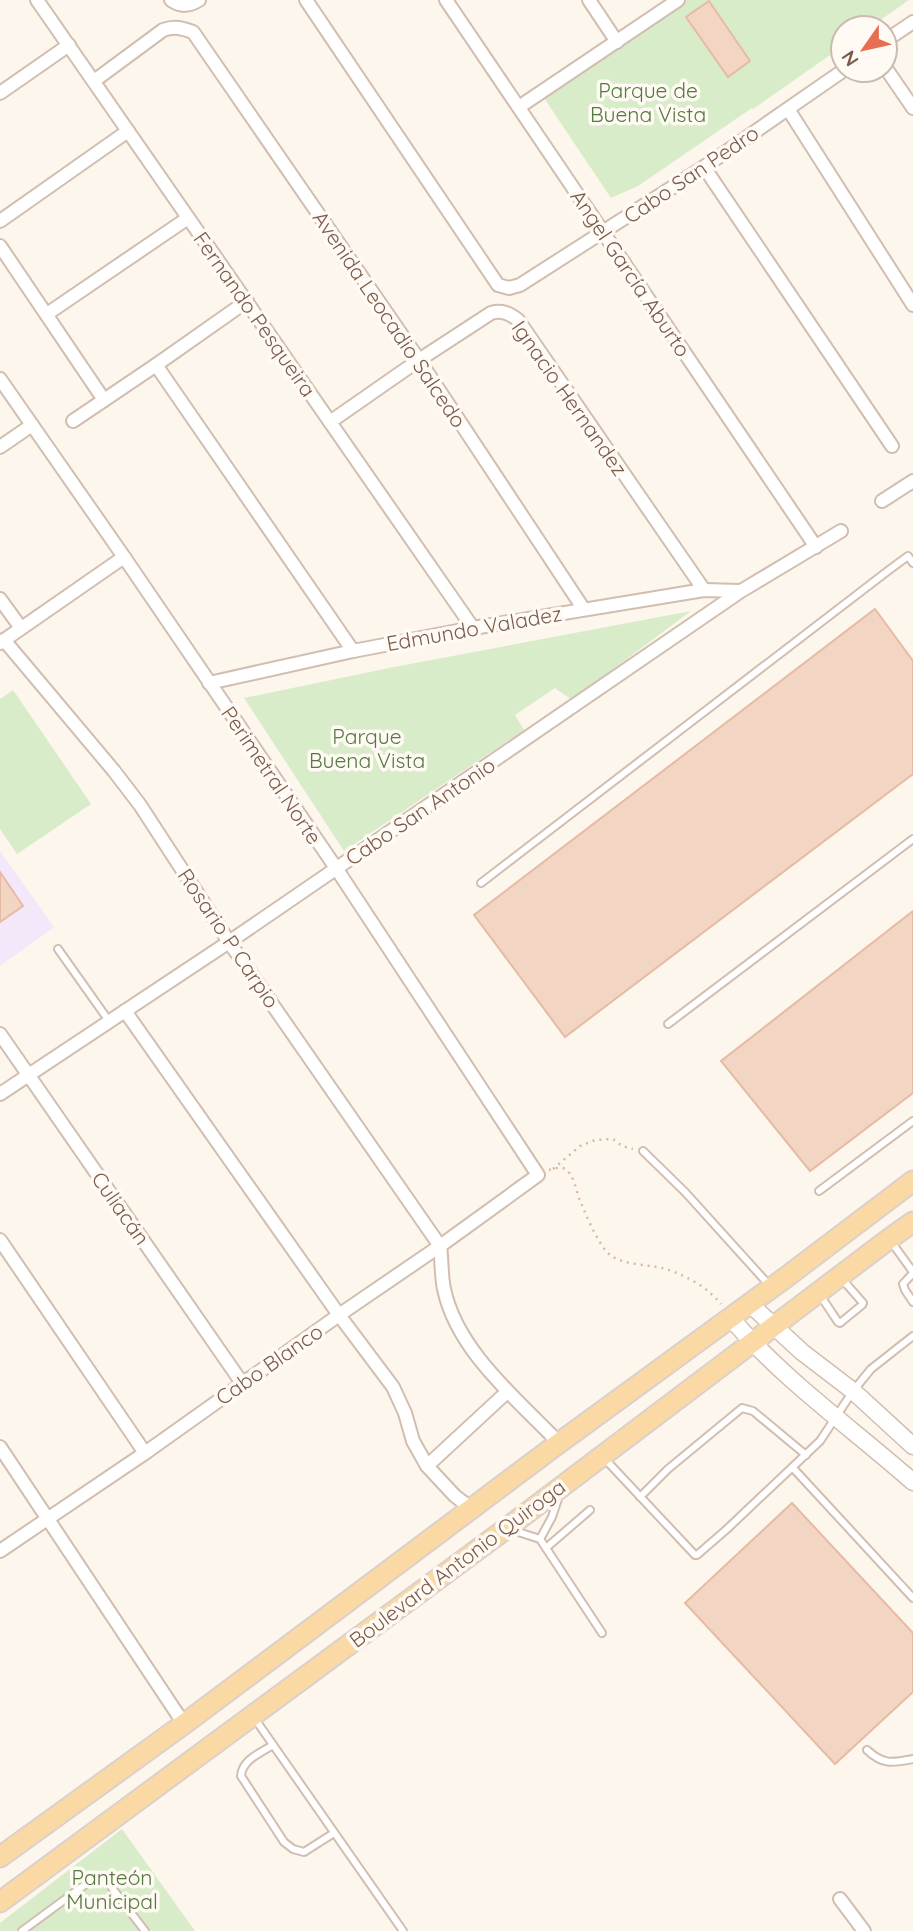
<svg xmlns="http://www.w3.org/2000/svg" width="913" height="1931" font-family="Quicksand,sans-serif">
	<rect width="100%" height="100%" fill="#fdf6ec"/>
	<path fill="#f3e8fa" d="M0,851L54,927L0,966Z"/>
	<g fill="#d8ecc9">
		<path d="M686,0H909L869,28H843V46L753,109L752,108L638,186L611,198L542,95Z"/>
		<path d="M691,611L572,700L555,688L515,715L524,730L344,851L244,698L394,667Z"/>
		<path d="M13,690L91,804L17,854L0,829V699Z"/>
		<path d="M122,1829L195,1931H0V1923Z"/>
	</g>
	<g fill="#f3d5c3" stroke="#e6bba3" stroke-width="2">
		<path d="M709,1L750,61L728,77L686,17Z"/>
		<path d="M875,609L913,661V774L565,1037L474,915Z"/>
		<path d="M0,872L23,906L0,922Z"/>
		<path d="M913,911V1093L810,1171L721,1061Z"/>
		<path d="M792,1503L913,1633V1692L835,1764L685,1603Z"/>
	</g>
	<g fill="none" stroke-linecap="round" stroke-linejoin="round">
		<g stroke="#d1beb0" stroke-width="10">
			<g id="service">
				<path d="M481,883L889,570L908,556L913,563"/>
				<path d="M58,949L109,1021"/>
				<path d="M668,1024L913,839"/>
				<path d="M643,1151L685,1192L770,1286"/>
				<path d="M819,1191L913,1121"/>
				<path d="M890,1240L913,1272"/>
				<path d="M913,1273L903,1284L905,1290L913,1302"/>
				<path d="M820,1295L838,1322L840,1323L862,1305L863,1303L842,1279"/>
				<path d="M603,1457L695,1555H697L727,1529L820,1441L853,1391L871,1369L913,1336"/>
				<path d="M793,1468L913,1598"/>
				<path d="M640,1497L668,1469L742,1408L753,1411L806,1455"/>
				<path d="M512,1530L540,1539L602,1633"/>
				<path d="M540,1539L552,1517L559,1496"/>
				<path d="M546,1548L590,1510"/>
				<path d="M255,1719L403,1931"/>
				<path d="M273,1745C260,1753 242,1760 241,1776L284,1842L293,1849L304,1852L334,1833"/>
				<path d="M867,1750C883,1765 892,1763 913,1759"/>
				<path d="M22,1931L94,1878L100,1877L106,1880L145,1931"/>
			</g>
		</g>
		<g stroke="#d1beb0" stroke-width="16">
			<g id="minor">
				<path d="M37,0L473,628"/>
				<path d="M171,0C181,7 189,6 199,0"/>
				<path d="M306,0L498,285L509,288L520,285L704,167L844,70"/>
				<path d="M446,0L816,547"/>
				<path d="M589,0L617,42"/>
				<path d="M885,41L913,22"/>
				<path d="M885,67L913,108"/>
				<path d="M94,81L163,30C175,26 182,28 193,32L419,360L583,608"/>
				<path d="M0,93L69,45"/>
				<path d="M519,107L678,0"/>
				<path d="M788,109L913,305"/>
				<path d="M704,167L892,446"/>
				<path d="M0,221L128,131"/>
				<path d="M0,246L104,400"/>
				<path d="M47,314L188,218"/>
				<path d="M156,365L353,651"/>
				<path d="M0,379L124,557L336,868L538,1175L440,1246L339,1315L145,1453L0,1551"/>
				<path d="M73,421L156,365L247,301"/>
				<path d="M330,422L419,360L491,313C502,310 509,313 518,320L704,590"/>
				<path d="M0,447L32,425"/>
				<path d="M882,501L913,481"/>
				<path d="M0,599L21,628"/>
				<path d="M4,640L114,771L140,805L229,942L440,1246C442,1260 441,1275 444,1289C457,1351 517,1399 559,1443"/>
				<path d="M0,643L124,557"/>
				<path d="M209,683L353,651L473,628L704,590L740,591"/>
				<path d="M125,1011L339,1315L393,1387L405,1413L413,1441L427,1466L455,1496L472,1509"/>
				<path d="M0,1034L242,1383"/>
				<path d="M0,1094L229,942L741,591L841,531"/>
				<path d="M0,1240L145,1453"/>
				<path d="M0,1447L184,1724"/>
				<path d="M427,1466L507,1392"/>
				<path d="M840,1899L864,1931"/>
			</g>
		</g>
		<g stroke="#d1beb0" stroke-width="19">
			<g id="tertiary">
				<path d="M750,1304L802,1352L853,1391L913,1446"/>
				<path d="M730,1317C783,1380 852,1428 913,1482"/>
			</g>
		</g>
		<g stroke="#dad1cd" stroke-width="23">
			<g id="primary">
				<path d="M0,1857L184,1724L559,1443L785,1278L913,1181"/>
				<path d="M0,1902L507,1528L889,1239L913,1222"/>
			</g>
		</g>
		<g stroke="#d9b8a5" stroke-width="2.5" stroke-dasharray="2 5" stroke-linecap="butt">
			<path d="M553,1169L580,1146L595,1140L613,1139L622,1146L633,1149"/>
			<path d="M549,1170C554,1169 560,1166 565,1169C575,1175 576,1193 581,1203C588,1219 595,1237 606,1251C617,1265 645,1264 662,1268C684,1274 706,1286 721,1304"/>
		</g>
		<use href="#service" stroke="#fff" stroke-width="6"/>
		<use href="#minor" stroke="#fff" stroke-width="12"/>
		<use href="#tertiary" stroke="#fff" stroke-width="16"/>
		<use href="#primary" stroke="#fbd9a5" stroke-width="19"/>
	</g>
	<g text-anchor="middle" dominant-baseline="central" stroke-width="7" stroke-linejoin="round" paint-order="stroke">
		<g font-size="21" fill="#537a41" stroke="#fffaf3">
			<text x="648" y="90">Parque de<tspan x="648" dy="24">Buena Vista</tspan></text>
			<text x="367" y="736">Parque<tspan x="367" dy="24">Buena Vista</tspan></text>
			<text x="112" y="1877">Panteón<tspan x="112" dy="24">Municipal</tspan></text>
		</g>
		<g font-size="21" fill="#7a5c4d" stroke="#fffaf3">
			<text transform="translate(691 174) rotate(-34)">Cabo San Pedro</text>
			<text transform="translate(631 273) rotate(56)">Angel García Aburto</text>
			<text transform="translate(255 314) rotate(55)">Fernando Pesqueira</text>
			<text transform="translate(390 319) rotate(56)">Avenida Leocadio Salcedo</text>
			<text transform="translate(570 398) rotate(55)">Ignacio Hernandez</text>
			<text transform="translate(474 628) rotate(-10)">Edmundo Valadez</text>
			<text transform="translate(272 775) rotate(56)">Perimetral Norte</text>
			<text transform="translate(420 811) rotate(-34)">Cabo San Antonio</text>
			<text transform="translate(229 938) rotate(56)">Rosario P Carpio</text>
			<text transform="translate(121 1208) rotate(55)">Culiacán</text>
			<text transform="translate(269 1364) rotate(-35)">Cabo Blanco</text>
			<text transform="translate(457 1563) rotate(-37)">Boulevard Antonio Quiroga</text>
		</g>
	</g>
	<g transform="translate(864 49) rotate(236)"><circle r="33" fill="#fffaf3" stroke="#cabbb1" stroke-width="2"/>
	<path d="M0-5L12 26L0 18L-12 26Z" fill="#e76f51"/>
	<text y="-10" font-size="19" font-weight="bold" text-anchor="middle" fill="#7a5c4d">N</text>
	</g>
</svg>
